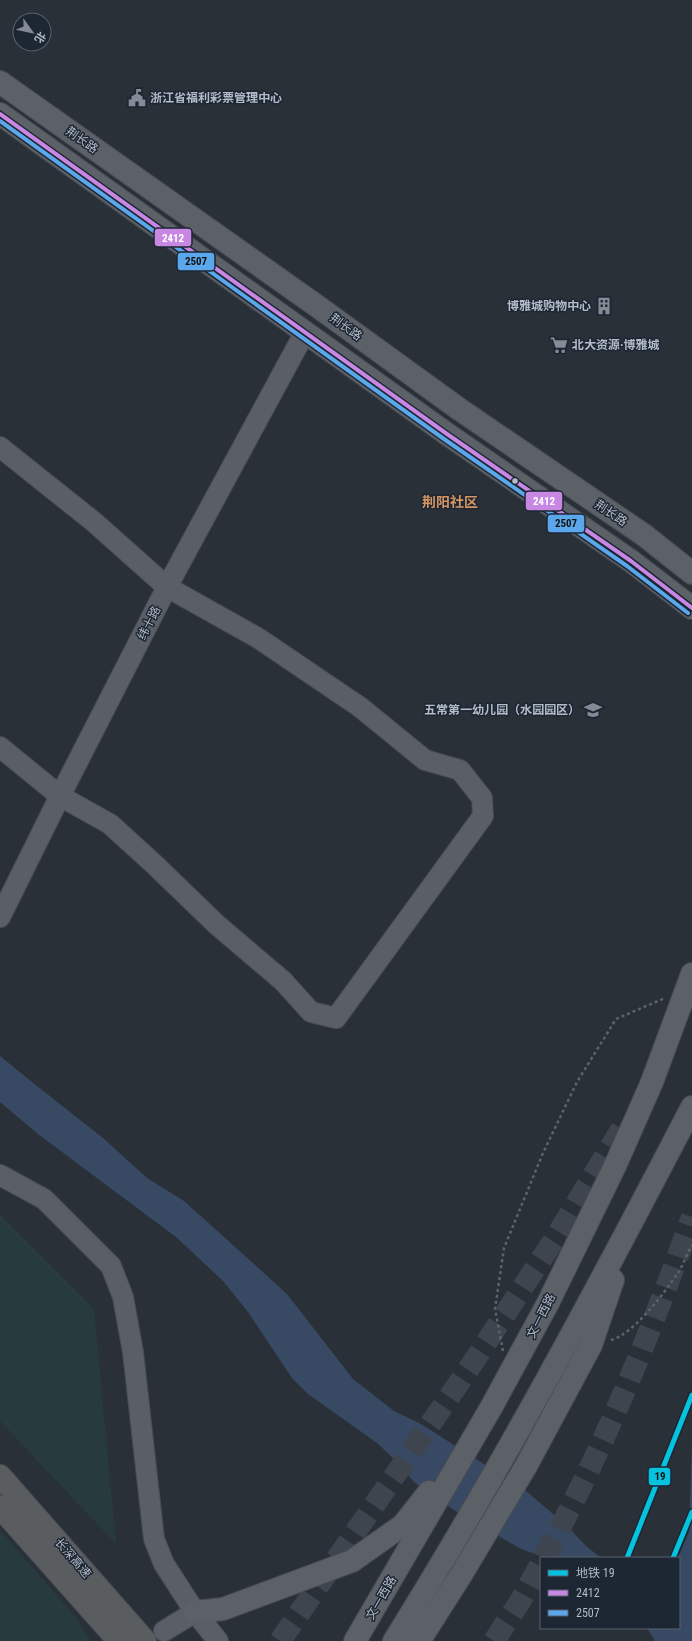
<svg xmlns="http://www.w3.org/2000/svg" width="692" height="1641" font-family="'Roboto Condensed','Noto Sans SC',sans-serif">
	<rect width="100%" height="100%" fill="#2a3038"/>
	<g fill="#273a3e">
		<path d="M0,1215L94,1309L116,1544L0,1421Z"/>
		<path d="M0,1530L77,1619L91,1641H0Z"/>
	</g>
	<g fill="#384963">
		<path d="M0,1056L37,1086L103,1138L147,1178L184,1201L243,1254L287,1294L353,1379L394,1411L421,1424L526,1491L566,1525L586,1546L601,1558H545L519,1548L454,1510L414,1482L396,1461L377,1443L308,1394L292,1378L248,1312L223,1281L176,1237L38,1134L0,1102Z"/>
		<path d="M692,1443V1641H655L647,1628H679V1558H676L679,1555L689,1532Z"/>
	</g>
	<g fill="none" stroke-linecap="round" stroke-linejoin="round">
		<g stroke="#3f454e" stroke-width="22" stroke-dasharray="22 11" stroke-linecap="butt">
			<path d="M544,1558C604,1448 650,1335 692,1217"/>
			<path d="M280,1641L472,1364L554,1240L627,1120"/>
			<path d="M494,1641L521,1600L541,1563"/>
		</g>
		<g stroke="#484c53" stroke-width="22">
			<g id="minor">
				<path d="M0,447L94,522L167,587L258,638L360,707L425,760L460,770L482,798L483,816L336,1018L311,1012L283,981L216,924L155,865L110,824L60,796L0,747"/>
				<path d="M0,917L60,796L167,587L305,332"/>
				<path d="M0,1175L44,1199L111,1266L123,1297L133,1352L154,1539L164,1564L195,1612L218,1641"/>
				<path d="M164,1631L195,1612"/>
			</g>
		</g>
		<g stroke="#484c55" stroke-width="24">
			<g id="major">
				<path d="M0,82L317,306L459,409L644,535L692,573"/>
				<path d="M0,114L447,434L631,561L692,608"/>
				<path d="M195,1612L223,1609L352,1561L403,1525L429,1492"/>
				<path d="M355,1641L492,1406L548,1303L615,1166L652,1082L692,974"/>
				<path d="M394,1641C502,1468 598,1288 692,1107"/>
				<path d="M419,1641L461,1575L526,1466L591,1345L613,1280"/>
			</g>
		</g>
		<g stroke="#474c53" stroke-width="24">
			<g id="highway">
				<path d="M0,1476L145,1641"/>
				<path d="M0,1507L119,1641"/>
			</g>
		</g>
		<g stroke="#5d636a" stroke-width="2.5" stroke-dasharray="3 3" stroke-linecap="butt">
			<path d="M611,1340C634,1334 664,1293 678,1273C683,1265 687,1254 692,1245"/>
			<path d="M503,1351L495,1309L504,1248L543,1153L577,1082L616,1019L665,998"/>
		</g>
		<use href="#minor" stroke="#5a5e66" stroke-width="20"/>
		<use href="#major" stroke="#5c6168" stroke-width="22"/>
		<use href="#highway" stroke="#5a5d60" stroke-width="22"/>
		<g stroke="#1d2633" stroke-width="7">
			<path id="bus-1" d="M0,114L447,434L631,561L692,608"/>
		</g>
		<g stroke="#1d2633" stroke-width="7">
			<path id="bus-2" d="M0,121L444,439L627,566L688,613"/>
		</g>
		<use href="#bus-1" stroke="#c787e3" stroke-width="4"/>
		<use href="#bus-2" stroke="#5aa8eb" stroke-width="4"/>
		<g stroke="#1d2633" stroke-width="8">
			<g id="metro-1">
				<path d="M627,1558L692,1395"/>
				<path d="M673,1558L692,1512"/>
			</g>
		</g>
		<use href="#metro-1" stroke="#05c3de" stroke-width="5"/>
	</g>
	<defs>
		<g id="civic-bare" transform="scale(1.38)"><path d="M-.6-6.5H3V-4.5H.6V-3L4-1V1h2V6H-6V1h2V-1L-.6-3ZM-1.2 2.5V6h2.4V2.5Z" fill="#848b96" stroke="#1d2633" stroke-width="2.5" paint-order="stroke"/></g>
		<g id="building-bare" transform="scale(1.38)"><path d="M-4-6H4V6H1V3H-1V6H-4ZM-2.5-4.3h1.7v1.8h-1.7ZM.8-4.3h1.7v1.8H.8ZM-2.5-1h1.7V.8h-1.7ZM.8-1h1.7V.8H.8Z" fill="#848b96" stroke="#1d2633" stroke-width="2.5" paint-order="stroke"/></g>
		<g id="supermarket-bare" transform="scale(1.38)"><path d="M-6-5.5h2.5l.6 2H6L4.5 2H-2.5L-4.4-4H-6ZM-1.5 3.2a1.3 1.3 0 1 0 .1 0ZM3 3.2a1.3 1.3 0 1 0 .1 0Z" fill="#848b96" stroke="#1d2633" stroke-width="2.5" paint-order="stroke"/></g>
		<g id="school-bare" transform="scale(1.38)"><path d="M0-5L7-2L0 1L-7-2ZM-4 1L0 2.5L4 1V4Q0 6-4 4Z" fill="#848b96" stroke="#1d2633" stroke-width="2.5" paint-order="stroke"/></g>
	</defs>
	<g fill-rule="evenodd">
		<use href="#civic-bare" x="137" y="98"/>
		<use href="#building-bare" x="604" y="306"/>
		<use href="#supermarket-bare" x="559" y="345"/>
		<use href="#school-bare" x="593" y="710"/>
	</g>
	<circle fill="#b4bcc9" stroke="#1d2633" stroke-width="1.5" cx="515" cy="481" r="3.5"/>
	<g text-anchor="middle" dominant-baseline="central" stroke-width="3" stroke-linejoin="round" paint-order="stroke">
		<g font-size="12" font-weight="bold" fill="#b4bcc9" stroke="#1d2633" text-anchor="start">
			<text x="150" y="98">浙江省福利彩票管理中心</text>
			<text x="591" y="306" text-anchor="end">博雅城购物中心</text>
			<text x="572" y="345">北大资源·博雅城</text>
			<text x="580" y="710" text-anchor="end">五常第一幼儿园（水园园区）</text>
		</g>
		<g font-size="12" fill="#b4bcc9" stroke="#1d2633">
			<text transform="translate(82 140) rotate(35)">荆长路</text>
			<text transform="translate(346 327) rotate(36)">荆长路</text>
			<text transform="translate(611 513) rotate(34)">荆长路</text>
			<text transform="translate(149 623) rotate(-63)">纬十路</text>
			<text transform="translate(541 1316) rotate(-63)">文一西路</text>
			<text transform="translate(73 1558) rotate(49)">长深高速</text>
			<text transform="translate(381 1598) rotate(-60)">文一西路</text>
		</g>
		<g font-size="14" font-weight="bold" fill="#d59563" stroke="#1d2633">
			<text x="450" y="502">荆阳社区</text>
		</g>
	</g>
	<g stroke="#1d2633" stroke-width="1.5">
		<rect x="154" y="228" width="38" height="19" rx="4" fill="#c787e3"/>
		<rect x="177" y="252" width="38" height="19" rx="4" fill="#5aa8eb"/>
		<rect x="525" y="491" width="38" height="20" rx="4" fill="#c787e3"/>
		<rect x="547" y="514" width="38" height="19" rx="4" fill="#5aa8eb"/>
		<rect x="648" y="1467" width="23" height="19" rx="4" fill="#05c3de"/>
	</g>
	<g font-size="11" text-anchor="middle" font-weight="bold" fill="#fff">
		<text x="173" y="242">2412</text>
		<text x="544" y="505">2412</text>
	</g>
	<g font-size="11" text-anchor="middle" font-weight="bold" fill="#111">
		<text x="196" y="265">2507</text>
		<text x="566" y="527">2507</text>
		<text x="660" y="1480">19</text>
	</g>
	<rect x="540" y="1557" width="140" height="72" fill="#1d2633" stroke="#59626f"/>
	<rect x="548" y="1570" width="20" height="6" fill="#05c3de" stroke="#59626f"/>
	<text x="576" y="1577" font-size="12" fill="#b4bcc9">地铁 19</text>
	<rect x="548" y="1590" width="20" height="6" fill="#c787e3" stroke="#59626f"/>
	<text x="576" y="1597" font-size="12" fill="#b4bcc9">2412</text>
	<rect x="548" y="1610" width="20" height="6" fill="#5aa8eb" stroke="#59626f"/>
	<text x="576" y="1617" font-size="12" fill="#b4bcc9">2507</text>
	<g transform="translate(32 32) rotate(123)"><circle r="19" fill="#1d2633" stroke="#59626f"/>
	<path d="M0-3L7 15L0 10L-7 15Z" fill="#848b96"/>
	<text y="-6" font-size="11" font-weight="bold" text-anchor="middle" fill="#b4bcc9">北</text>
	</g>
</svg>
